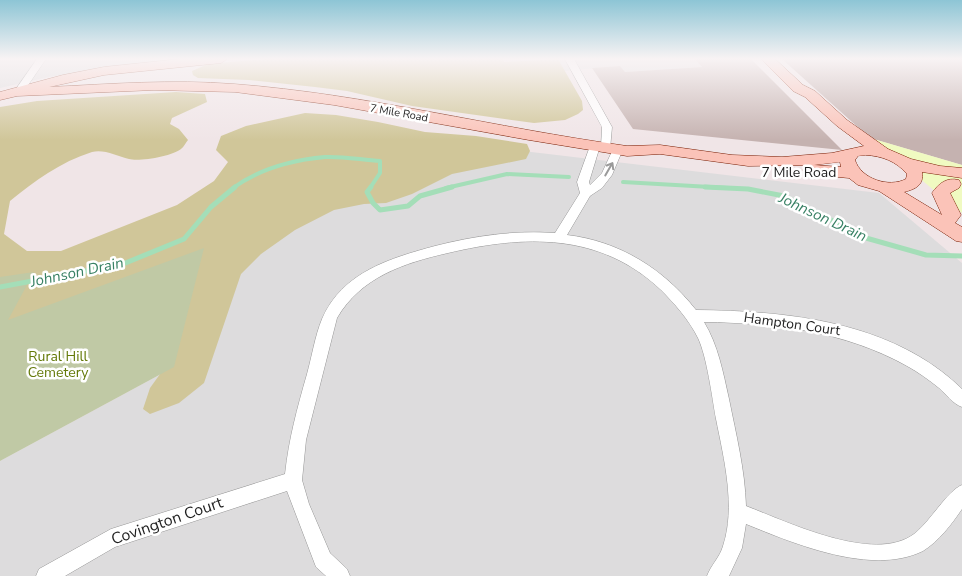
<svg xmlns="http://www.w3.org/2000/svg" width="962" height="576" font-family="'Nunito Sans',sans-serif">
	<rect width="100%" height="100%" fill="#f0e5e7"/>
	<g fill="#dddcdd">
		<path d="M0,59H168L48,77L0,88Z"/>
		<path d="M558,59H695L702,67L625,72L619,66L564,71Z"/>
		<path d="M490,147L879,193L962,263V576H0V461L174,367L204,248Z"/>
	</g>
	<g fill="#c5b2b0">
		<path d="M695,59H751L842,150L633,129L592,68L620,66L625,72L702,67Z"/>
		<path d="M782,59H962V165L870,138Z"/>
	</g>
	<g fill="#d0c699">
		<path d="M266,59H503L504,62L558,59L582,101L583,110L578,114L565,120L534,123L412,106L347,91L315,87L249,80L198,78L193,75L192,71L208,64Z"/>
		<path d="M176,92L205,94L207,102L172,118L170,124L179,129L188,140C186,142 184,147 181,149C173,156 139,162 129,159C117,156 104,149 92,152C60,162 35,181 10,201L4,234L27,251H61L177,205L214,181L228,162L216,150L221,136L246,126L305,113L336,115L378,122L425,132L476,136L527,144L530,151L526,159L452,174L412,194L386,203L364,204L334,210L295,230L261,254L241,274L204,383L179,403L150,414L143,409L150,388L173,356L0,363V107L37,101Z"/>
	</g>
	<path fill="#c0c9a5" d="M204,248L174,367L0,461V277L34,272L8,320Z"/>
	<path fill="#f0fac1" d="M870,138L962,165V213Z"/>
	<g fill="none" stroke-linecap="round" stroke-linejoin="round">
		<g stroke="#a4deb8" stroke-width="4">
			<path d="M623,182L728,188"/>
			<path d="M233,188C259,169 293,160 325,157C343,156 362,160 380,161V173L370,188"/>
			<path d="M446,188L507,174L569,177"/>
		</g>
		<g stroke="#a4deb8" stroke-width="5">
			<path d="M371,187L367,192L373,203L380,210L408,206L420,196L452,187"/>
			<path d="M705,187L748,189L784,196L866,238L926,255L962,256"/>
			<path d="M0,287L123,264L184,239L211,207L235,187"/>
		</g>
		<g stroke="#969696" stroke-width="1">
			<g id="street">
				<path d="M37,59H46L22,94H16L14,92Z"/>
				<path d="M565,59H574L612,127L610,149H602L601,147L602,127Z"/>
				<path d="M595,143L600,146L589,182L590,185L602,173L614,147H622L623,149L612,175L602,188L590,196L567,235C619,241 664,269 696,310C787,311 892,321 962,389V407C953,404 946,394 939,388C929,380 918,372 907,366C844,331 776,323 704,322C718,345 723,372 729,399C736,434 745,470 746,506C788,522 874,564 914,534C930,522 947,491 962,485V509C951,525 939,541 923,551C872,576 795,544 746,524L742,548L729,576H707C711,565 720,557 723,546C736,507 724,459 716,419C712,397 707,357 698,338C689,320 675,304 661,290C600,232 524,235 448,253C404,263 361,277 337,318L306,440L302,480L309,504L330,553L347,569L350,576H326L316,567L287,491L115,547L65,576H36L39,569L111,529L285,474C289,438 297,409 307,374C312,356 315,336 322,319C342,272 391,258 435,246C474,236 515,230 555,233L580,193L577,182L590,146Z"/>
			</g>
		</g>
		<g stroke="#791d03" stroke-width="1">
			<path id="secondary" d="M180,59H227L221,63L104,75L49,87C110,84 172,79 234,84C366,94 496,128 627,146L660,145L732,155L782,157L832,153L864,146L837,126L805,97L793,91L761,59H775L803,85L815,91L847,120L888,149L911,159L940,166L962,168V178L922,172C924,185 916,189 904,192L942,215L932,193C939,183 947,177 959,180L961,184L959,188L950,193L961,215L955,223L962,227V242L956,241L879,191L858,185L849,178L805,174L803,170L805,166L810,165L748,166L660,154L627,156L529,140L334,105L235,92L154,90L17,96L0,100V92L63,75L104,67ZM866,155C882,156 896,161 907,174L906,179C889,188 861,179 855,160L858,156ZM840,162L841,167L814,165Z"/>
		</g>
		<use href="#street" fill="#fff" fill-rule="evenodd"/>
		<use href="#secondary" fill="#fbc3b8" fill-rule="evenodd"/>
	</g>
	<defs><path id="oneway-shaft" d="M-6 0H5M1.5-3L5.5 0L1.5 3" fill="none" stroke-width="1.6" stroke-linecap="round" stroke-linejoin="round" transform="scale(1.25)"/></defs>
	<use stroke="#9a9a9a" href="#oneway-shaft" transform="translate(609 169) rotate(-60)"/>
	<linearGradient id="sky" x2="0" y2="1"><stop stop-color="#8dc5d5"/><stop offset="0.42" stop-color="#f8f3f4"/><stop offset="1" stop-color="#f8f3f4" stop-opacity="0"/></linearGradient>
	<rect width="962" height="140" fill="url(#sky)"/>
	<g text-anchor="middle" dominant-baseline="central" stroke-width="5" stroke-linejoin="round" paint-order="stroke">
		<g font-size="11" fill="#1f1f1f" stroke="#fff">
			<text transform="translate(399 113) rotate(10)">7 Mile Road</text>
		</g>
		<g font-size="14" fill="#1f1f1f" stroke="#fff">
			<text x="799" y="172">7 Mile Road</text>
			<text transform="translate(792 324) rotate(8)">Hampton Court</text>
		</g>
		<g font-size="14" fill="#657a0a" stroke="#fff">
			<text x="58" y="356">Rural Hill<tspan x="58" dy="16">Cemetery</tspan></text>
		</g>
		<g font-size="15" font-style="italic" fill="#388164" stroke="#fff">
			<text transform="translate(823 217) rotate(25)">Johnson Drain</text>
			<text transform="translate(77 272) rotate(-12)">Johnson Drain</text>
		</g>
		<g font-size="16" fill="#1f1f1f" stroke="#fff">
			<text transform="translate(167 521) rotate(-19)">Covington Court</text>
		</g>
	</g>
</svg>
